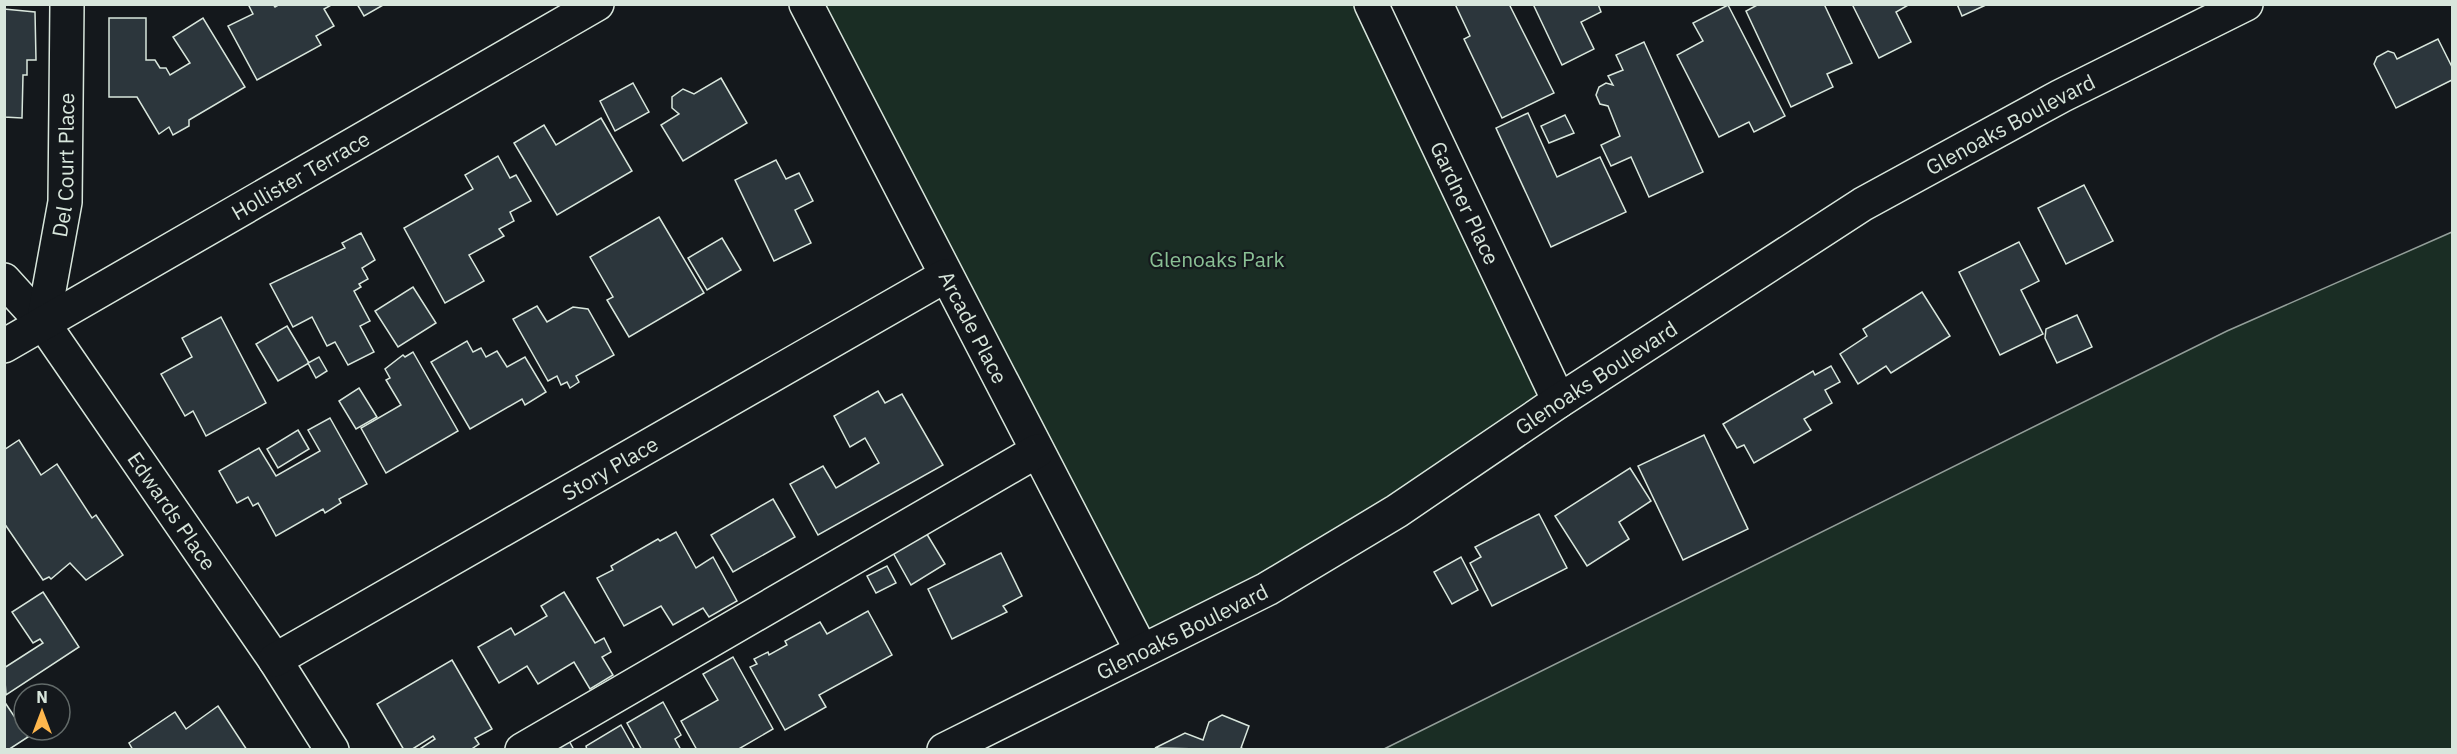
<svg xmlns="http://www.w3.org/2000/svg" width="2457" height="754" font-family="'IBM Plex Sans',sans-serif">
	<rect width="100%" height="100%" fill="#14181c"/>
	<g fill="#1a2d24" stroke="#939e99" stroke-width="1.5">
		<path d="M806,5H1371L1559,401L1141,650Z"/>
		<path d="M2452,232V749H1384L2227,331Z"/>
	</g>
	<g fill="#2c363c" stroke="#d8e6dc" stroke-width="1.5">
		<path d="M248,4H273L275,7L280,4H333L324,9L334,26L316,36L321,45L257,80L228,26L253,14Z"/>
		<path d="M357,4H385L364,16Z"/>
		<path d="M1455,4H1509L1554,93L1502,118L1464,39L1470,36Z"/>
		<path d="M1533,4H1598L1601,12L1581,22L1594,49L1562,65Z"/>
		<path d="M1759,4H1824L1852,63L1827,74L1833,87L1791,107L1746,11Z"/>
		<path d="M1852,4H1910L1896,12L1911,42L1879,58Z"/>
		<path d="M1957,4H1988L1962,16Z"/>
		<path d="M1728,5L1785,116L1754,132L1749,122L1719,137L1677,55L1703,41L1693,23Z"/>
		<path d="M4,9L35,12L36,60H27V75H23L22,118L4,117Z"/>
		<path d="M109,18H146V60H155L160,68H166L170,75L190,63L173,37L203,18L245,87L189,120V126L173,135L169,127L159,134L137,97H109Z"/>
		<path d="M2438,39L2452,67V80L2396,108L2374,64L2377,57L2388,51L2394,53L2397,59Z"/>
		<path d="M1644,42L1703,172L1649,197L1631,157L1611,166L1601,145L1620,136L1608,106L1600,104L1596,95L1599,87L1606,83L1613,85L1608,76L1623,70L1616,55Z"/>
		<path d="M721,78L747,123L683,161L661,125L679,114L672,108V97L683,89L694,94Z"/>
		<path d="M633,83L649,112L615,131L600,101Z"/>
		<path d="M1528,113L1557,177L1600,157L1626,212L1551,247L1496,128Z"/>
		<path d="M1565,115L1574,133L1549,143L1541,126Z"/>
		<path d="M601,118L632,171L557,215L514,143L544,125L556,145Z"/>
		<path d="M498,156L510,178L516,175L531,201L510,212L514,221L499,229L504,236L469,255L484,281L445,303L404,228L473,189L465,175Z"/>
		<path d="M776,160L786,179L799,173L813,201L795,210L811,243L774,261L735,180Z"/>
		<path d="M2084,185L2113,241L2066,264L2038,208Z"/>
		<path d="M659,217L704,293L629,337L607,300L613,297L590,257Z"/>
		<path d="M361,233L375,260L362,268L368,279L359,284L361,287L354,291L370,321L360,326L374,352L348,365L335,342L327,346L312,317L293,327L270,284L345,248L342,243Z"/>
		<path d="M722,238L741,270L707,290L688,258Z"/>
		<path d="M2019,242L2039,281L2021,290L2043,334L2000,355L1959,272Z"/>
		<path d="M413,287L436,323L398,347L375,311Z"/>
		<path d="M1922,292L1950,336L1891,373L1886,366L1858,384L1840,354L1867,336L1863,329Z"/>
		<path d="M537,306L547,322L573,307L588,309L614,355L576,376L579,382L570,388L567,382L561,385L557,376L548,381L513,319Z"/>
		<path d="M2077,315L2092,347L2057,363L2045,338L2046,329Z"/>
		<path d="M221,317L266,403L206,436L193,411L185,416L161,374L192,357L182,338Z"/>
		<path d="M287,326L309,363L278,381L256,344Z"/>
		<path d="M467,341L473,352L481,348L486,357L497,351L507,367L525,357L546,392L525,405L522,399L470,429L431,362Z"/>
		<path d="M413,352L458,431L386,473L361,428L401,405L386,380L390,378L385,369L403,355L405,357Z"/>
		<path d="M319,357L327,371L316,378L308,363Z"/>
		<path d="M1831,366L1840,382L1825,390L1832,403L1804,419L1811,430L1754,463L1744,445L1737,448L1723,424L1813,371L1815,375Z"/>
		<path d="M359,388L377,417L356,429L339,401Z"/>
		<path d="M878,391L885,403L902,394L943,465L818,535L790,484L823,466L836,488L879,463L865,438L850,447L834,416Z"/>
		<path d="M330,418L367,484L339,499L341,503L325,513L323,509L276,536L258,503L253,506L248,497L237,503L219,471L259,448L276,476L320,451L308,430Z"/>
		<path d="M298,430L309,449L278,468L267,449Z"/>
		<path d="M1704,435L1748,529L1683,560L1638,466Z"/>
		<path d="M19,440L41,475L57,464L92,518L96,515L123,555L86,580L70,563L51,579L49,577L43,580L4,523V450Z"/>
		<path d="M1630,468L1651,501L1619,522L1629,539L1587,566L1555,516Z"/>
		<path d="M773,499L795,537L733,572L711,535Z"/>
		<path d="M1539,514L1567,568L1492,606L1470,563L1481,557L1475,547Z"/>
		<path d="M925,531L945,564L911,585L892,551Z"/>
		<path d="M676,532L696,568L713,557L737,601L709,617L703,608L673,625L661,606L624,626L597,578L613,570L611,566L658,539L660,541Z"/>
		<path d="M1001,553L1022,596L1003,606L1007,612L952,639L928,589Z"/>
		<path d="M1461,557L1478,590L1452,604L1434,572Z"/>
		<path d="M887,566L896,583L876,593L867,576Z"/>
		<path d="M43,592L79,647L6,695L4,668L43,643L40,639L33,643L12,612Z"/>
		<path d="M564,592L595,643L604,638L611,652L602,657L613,675L590,689L574,662L538,684L527,666L499,683L478,647L511,628L515,635L547,616L541,606Z"/>
		<path d="M868,611L892,655L819,695L826,707L785,730L750,667L757,664L754,659L768,652L769,655L787,645L785,641L820,622L827,634Z"/>
		<path d="M733,657L773,729L737,750H697L681,721L718,700L703,674Z"/>
		<path d="M452,660L492,729L475,738L479,744L470,750H418L435,739L433,736L411,750H404L377,704Z"/>
		<path d="M4,701L28,737L8,750H4Z"/>
		<path d="M663,702L681,735L675,739L681,750H642L627,723Z"/>
		<path d="M218,706L247,750H133L129,743L175,712L186,729Z"/>
		<path d="M1222,715L1249,726L1241,748L1247,750L1155,748L1185,733L1203,740L1209,722Z"/>
		<path d="M621,725L635,750H587L586,746Z"/>
		<path d="M567,737L574,750H547Z"/>
	</g>
	<g fill="none" stroke-linecap="round" stroke-linejoin="round">
		<g stroke="#d8e6dc" stroke-width="36">
			<g id="minor">
				<path id="s1" d="M806,4L1141,650"/>
				<path id="s2" d="M1371,4L1559,401"/>
				<path id="s3" d="M4,280L43,323L275,660L332,750"/>
				<path id="s4" d="M43,323L65,202L67,4"/>
				<path id="s5" d="M4,346L597,4"/>
				<path id="s6" d="M275,660L945,276"/>
				<path d="M522,750L1037,451"/>
				<path id="s7" d="M944,750L1267,589L1397,511L1559,401L1863,204L2061,96L2246,4"/>
			</g>
		</g>
		<use href="#minor" stroke="#14181c" stroke-width="33"/>
	</g>
	<g text-anchor="middle" dominant-baseline="central" stroke-width="4.5" stroke-linejoin="round" paint-order="stroke">
		<g font-size="21" fill="#d8e6dc" stroke="#14181c">
			<text stroke="none"><textPath href="#s7" startOffset="1238">Glenoaks Boulevard</textPath></text>
			<text stroke="none"><textPath href="#s4" startOffset="160">Del Court Place</textPath></text>
			<text stroke="none"><textPath href="#s5" startOffset="342">Hollister Terrace</textPath></text>
			<text stroke="none"><textPath href="#s2" startOffset="220">Gardner Place</textPath></text>
			<text stroke="none"><textPath href="#s1" startOffset="364">Arcade Place</textPath></text>
			<text stroke="none"><textPath href="#s7" startOffset="752">Glenoaks Boulevard</textPath></text>
			<text stroke="none"><textPath href="#s6" startOffset="386">Story Place</textPath></text>
			<text stroke="none"><textPath href="#s3" startOffset="286">Edwards Place</textPath></text>
			<text stroke="none"><textPath href="#s7" startOffset="266">Glenoaks Boulevard</textPath></text>
		</g>
		<g font-size="21" fill="#8ac095" stroke="#14181c">
			<text x="1217" y="259">Glenoaks Park</text>
		</g>
	</g>
	<rect width="2457" height="754" fill="none" stroke="#d8e6dc" stroke-width="12"/>
	<g transform="translate(42 712)"><circle r="28" fill="#14181c" stroke="#626a69" stroke-width="1.5"/>
	<path d="M0-4.5L10 22L0 15L-10 22Z" fill="#ffb74d"/>
	<text y="-9" font-size="16" font-weight="bold" text-anchor="middle" fill="#d8e6dc">N</text>
	</g>
</svg>
